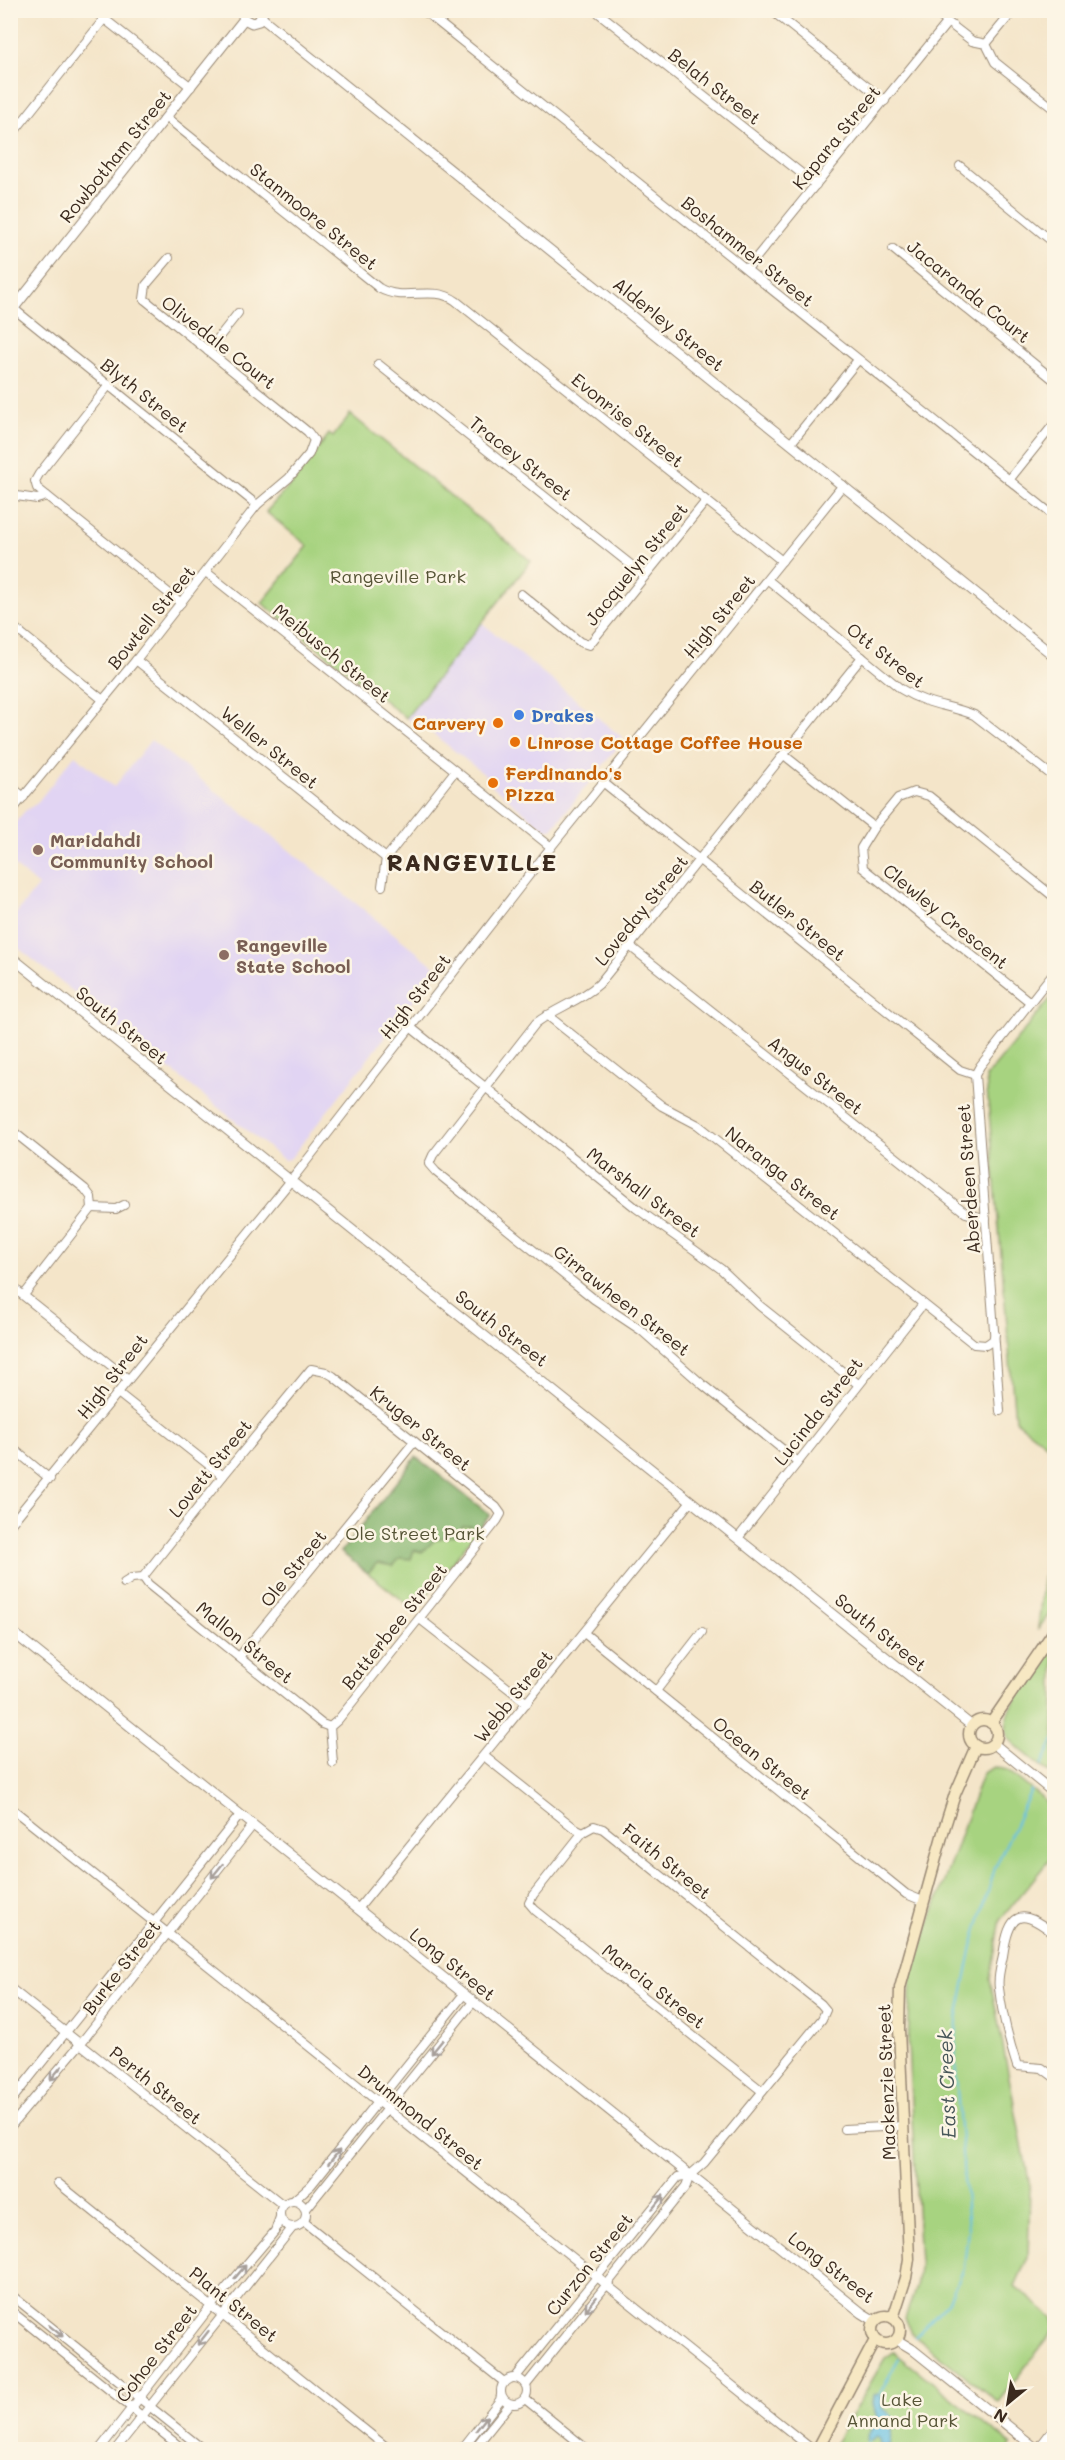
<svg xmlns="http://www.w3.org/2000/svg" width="1065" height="2460" font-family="Mali,sans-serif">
	<rect width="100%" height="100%" fill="#fcf5e5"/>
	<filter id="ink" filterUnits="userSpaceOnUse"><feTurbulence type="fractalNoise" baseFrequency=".0167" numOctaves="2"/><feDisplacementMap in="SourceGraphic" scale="12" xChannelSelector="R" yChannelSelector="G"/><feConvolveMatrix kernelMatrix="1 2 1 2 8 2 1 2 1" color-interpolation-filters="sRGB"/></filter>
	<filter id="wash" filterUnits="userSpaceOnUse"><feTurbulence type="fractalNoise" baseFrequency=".008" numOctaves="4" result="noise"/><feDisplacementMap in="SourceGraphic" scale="24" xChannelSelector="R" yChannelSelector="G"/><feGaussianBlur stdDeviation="1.35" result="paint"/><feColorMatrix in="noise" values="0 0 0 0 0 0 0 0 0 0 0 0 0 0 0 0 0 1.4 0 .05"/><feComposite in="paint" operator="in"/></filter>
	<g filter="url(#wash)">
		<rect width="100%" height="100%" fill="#f4e5c9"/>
		<g fill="#e1d4f3">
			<path d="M482,623L624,739L552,829H545L489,783L485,775L427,729L417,726L406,718Z"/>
			<path d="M151,740L438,969L290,1159L284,1160L11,942V920L38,886L11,863V828L25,811L36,804L75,755L114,787Z"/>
		</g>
		<g fill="#a7d380" stroke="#717e4f" stroke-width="1.5">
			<path d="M350,414L531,561L406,718L262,603L308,546L266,512L298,476L329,434L333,437Z"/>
			<path d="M1054,994V1450L1015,1420L986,1077Z"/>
			<path d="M416,1457L490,1515L415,1610L341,1552Z"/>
			<path d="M1054,1475V1608L1038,1629Z"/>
			<path d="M1054,1645V1775C1047,1771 1012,1744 1008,1737C997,1711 1040,1665 1054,1645Z"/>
			<path d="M994,1767L1007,1770L1054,1808V1854L1001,1919L990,1979L1030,2186L1028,2257L1015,2286L1054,2318V2330L998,2402L913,2335L905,2318L916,2287L920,2263L908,2045L911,1975L980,1780L983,1773Z"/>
			<path d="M894,2352L1012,2445L1009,2450H831L885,2358Z"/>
		</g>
		<path fill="#85b56e" stroke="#607046" stroke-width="1.5" d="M416,1457L490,1515L480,1527L463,1526L455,1535L436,1539L422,1552L414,1550L411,1559L400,1558L393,1566L377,1563L368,1573L341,1552Z"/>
		<path fill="#66c1e4" stroke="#507681" stroke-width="1.5" d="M879,2394L882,2397V2408L893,2417L889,2446L880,2447V2439L877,2436L871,2441H866L868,2433L877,2420L873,2404L874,2395Z"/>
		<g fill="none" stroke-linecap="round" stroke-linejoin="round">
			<g stroke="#66c1e4" stroke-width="2">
				<path d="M1042,1765L1054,1740"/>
				<path d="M915,2337L948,2302L964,2268L968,2230L955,2062L957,2019L972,1946L995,1868L1031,1790"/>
				<path d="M879,2395L899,2358"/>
				<path d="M866,2450L869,2441"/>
			</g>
		</g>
	</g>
	<g filter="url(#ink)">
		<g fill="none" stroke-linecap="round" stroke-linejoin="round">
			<g stroke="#988874" stroke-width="10">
				<g id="minor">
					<path d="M93,10L191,87"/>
					<path d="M423,10L1054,516"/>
					<path d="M595,10L816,185"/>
					<path d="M771,10L885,101"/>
					<path d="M932,10L972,41L986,44L995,62L1054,109"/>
					<path d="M986,44L1014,10"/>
					<path d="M167,118L379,288C404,303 432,284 456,301L782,561"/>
					<path d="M10,137L104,19"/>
					<path d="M960,166L1054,243"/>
					<path d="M893,249L1054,380"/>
					<path d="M747,269L947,23"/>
					<path d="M14,309L257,505"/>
					<path d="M208,351L238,313"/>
					<path d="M378,364L645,576"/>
					<path d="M109,385L39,474L35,481L37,488L181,603"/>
					<path d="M791,443L858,360"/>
					<path d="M1009,480L1054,424"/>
					<path d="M10,495L37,499L47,496"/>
					<path d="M206,572L551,847"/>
					<path d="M768,580L901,689C928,706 947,704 974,715L1054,777"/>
					<path d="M521,594L580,642L589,645L706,501"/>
					<path d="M10,624L103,700"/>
					<path d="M136,660L386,858"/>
					<path d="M784,755L874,827"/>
					<path d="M604,783L960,1070L975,1075"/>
					<path d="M10,786L24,797"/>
					<path d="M10,813L136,660L257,505L289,478L309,454L314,440L308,432L144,299L146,285L169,258"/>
					<path d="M382,886L386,858L455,771"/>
					<path d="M631,947L966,1213L986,1219"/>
					<path d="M1030,1002L863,868L861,848L874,827L898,798L914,792L929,796L1054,897"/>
					<path d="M547,1015L662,1106L698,1125L974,1344L986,1345L993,1340L995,1334"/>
					<path d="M409,1026L636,1208L721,1269L760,1306L858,1384"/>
					<path d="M10,1129L85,1189L91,1197L92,1208"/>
					<path d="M92,1208L116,1209L124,1205"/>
					<path d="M10,1285L128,1379"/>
					<path d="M24,1295L92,1208"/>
					<path d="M118,1393L223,1476"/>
					<path d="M1000,1411L975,1075L980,1066L1054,972"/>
					<path d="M10,1446L50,1479"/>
					<path d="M797,1461L703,1385L642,1331L594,1299L436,1172L429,1164L433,1155L536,1023C556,1008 580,1001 599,984L862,657"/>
					<path d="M10,1525L297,1173L551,847L843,485"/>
					<path d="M738,1538L923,1304"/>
					<path d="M143,1577L148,1584L322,1724L330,1727"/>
					<path d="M124,1583L132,1578L143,1577L223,1476L311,1369L326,1372L333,1376L496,1507L501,1514L497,1521L338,1720L330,1727L333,1763"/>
					<path d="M420,1619L527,1703"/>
					<path d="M584,1633L906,1894L923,1901"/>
					<path d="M239,1657L414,1442"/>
					<path d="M656,1691L702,1632"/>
					<path d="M484,1756L573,1827L583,1832L594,1826L603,1829L821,2004L826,2010L822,2019L704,2163L690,2175L678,2177L515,2378"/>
					<path d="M10,1807L813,2450"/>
					<path d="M583,1832L533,1895L529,1903L535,1910L762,2091"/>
					<path d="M358,1909L691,1501"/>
					<path d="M1054,1934C1020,1906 1009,1913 1003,1956C1001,1966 997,1978 999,1988C1002,2014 1009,2041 1017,2066L1042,2068L1054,2077"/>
					<path d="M10,1988L283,2205"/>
					<path d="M10,2102L240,1815"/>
					<path d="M10,2127L81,2043L253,1825"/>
					<path d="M844,2129L903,2126"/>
					<path d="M58,2183L390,2450"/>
					<path d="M294,2200L311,2185L464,1994"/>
					<circle cx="293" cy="2214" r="13"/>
					<path d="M306,2209L473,2002"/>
					<path d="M304,2222L504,2382"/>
					<path d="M10,2294L204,2450"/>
					<path d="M10,2310L184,2450"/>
					<circle cx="514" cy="2391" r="13"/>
					<path d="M526,2385L686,2186L690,2175"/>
					<path d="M525,2399L588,2450"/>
					<path d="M1038,2449L1054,2428"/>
					<path d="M99,2450L211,2306L275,2231L280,2217"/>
					<path d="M115,2450L293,2227"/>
					<path d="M461,2450L500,2400L501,2395"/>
					<path d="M473,2450L510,2404"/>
				</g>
			</g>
			<g stroke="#988874" stroke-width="11">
				<g id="tertiary">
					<path d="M241,10L244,19L252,23L259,21L264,10"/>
					<path d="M262,18L1054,656"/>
					<path d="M10,313L244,19"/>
					<path d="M10,956L972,1726"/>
					<path d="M10,1630L862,2313L875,2321"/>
					<path d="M994,1744L1054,1793"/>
					<path d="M897,2340L912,2349L1038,2450"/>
				</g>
			</g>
			<g stroke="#988874" stroke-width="13">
				<g id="secondary">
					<circle cx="983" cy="1734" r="14"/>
					<path d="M991,1723L1054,1631"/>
					<circle cx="886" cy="2330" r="14"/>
					<path d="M893,2318L906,2278L909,2259L899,2029L900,1988L944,1829L955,1794L976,1746"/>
					<path d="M817,2450L875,2340"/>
				</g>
			</g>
			<use href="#minor" stroke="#fff" stroke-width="8"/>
			<use href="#tertiary" stroke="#fff" stroke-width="9"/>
			<use href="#secondary" stroke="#f7e8c3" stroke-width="10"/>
		</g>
		<defs><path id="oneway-shaft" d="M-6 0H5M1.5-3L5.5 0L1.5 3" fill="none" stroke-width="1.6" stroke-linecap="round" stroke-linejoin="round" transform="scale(1.5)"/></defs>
		<g stroke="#a79f9a">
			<use href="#oneway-shaft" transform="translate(217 1871) rotate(129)"/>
			<use href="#oneway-shaft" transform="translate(437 2047) rotate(129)"/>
			<use href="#oneway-shaft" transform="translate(56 2073) rotate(130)"/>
			<use href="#oneway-shaft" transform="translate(334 2157) rotate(-51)"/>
			<use href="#oneway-shaft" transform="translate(658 2202) rotate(-51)"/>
			<use href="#oneway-shaft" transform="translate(240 2272) rotate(-50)"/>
			<use href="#oneway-shaft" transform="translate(591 2304) rotate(129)"/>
			<use href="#oneway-shaft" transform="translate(56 2331) rotate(39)"/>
			<use href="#oneway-shaft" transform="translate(203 2338) rotate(128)"/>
			<use href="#oneway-shaft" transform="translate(482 2423) rotate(-52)"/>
		</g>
	</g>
	<circle fill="#3f7fe0" stroke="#fcf5e5" stroke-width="2" cx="519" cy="715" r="6"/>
	<g fill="#e8710a" stroke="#fcf5e5" stroke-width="2">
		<circle cx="498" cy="723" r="6"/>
		<circle cx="515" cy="742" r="6"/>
		<circle cx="493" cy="783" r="6"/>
	</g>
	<g fill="#8d6e63" stroke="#fcf5e5" stroke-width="2">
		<circle cx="38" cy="850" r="6"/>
		<circle cx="224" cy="955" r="6"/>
	</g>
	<g text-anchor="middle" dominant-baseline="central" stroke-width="5" stroke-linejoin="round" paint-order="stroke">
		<g font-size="18" fill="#3b2a1e" stroke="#fcf5e5">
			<text transform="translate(715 86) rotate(38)">Belah Street</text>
			<text transform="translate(836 137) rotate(-51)">Kapara Street</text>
			<text transform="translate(115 156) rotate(-51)">Rowbotham Street</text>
			<text transform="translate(314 216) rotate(39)">Stanmoore Street</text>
			<text transform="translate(748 251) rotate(39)">Boshammer Street</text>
			<text transform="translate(969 291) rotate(39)">Jacaranda Court</text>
			<text transform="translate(669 324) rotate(39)">Alderley Street</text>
			<text transform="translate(219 342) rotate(38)">Olivedale Court</text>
			<text transform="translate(145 395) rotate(39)">Blyth Street</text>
			<text transform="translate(628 420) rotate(39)">Evonrise Street</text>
			<text transform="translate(521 458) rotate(38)">Tracey Street</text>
			<text transform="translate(636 564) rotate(-51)">Jacquelyn Street</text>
			<text transform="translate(719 616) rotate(-51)">High Street</text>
			<text transform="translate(151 617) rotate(-51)">Bowtell Street</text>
			<text transform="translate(332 653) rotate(39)">Meibusch Street</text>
			<text transform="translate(886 655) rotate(38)">Ott Street</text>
			<text transform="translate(270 747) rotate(39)">Weller Street</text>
			<text transform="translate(641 910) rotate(-51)">Loveday Street</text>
			<text transform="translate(946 916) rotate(39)">Clewley Crescent</text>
			<text transform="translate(798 920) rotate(39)">Butler Street</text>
			<text transform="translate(415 996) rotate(-52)">High Street</text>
			<text transform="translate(122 1025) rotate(39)">South Street</text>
			<text transform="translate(816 1075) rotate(38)">Angus Street</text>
			<text transform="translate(783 1173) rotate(38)">Naranga Street</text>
			<text transform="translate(968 1179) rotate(-94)">Aberdeen Street</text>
			<text transform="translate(644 1192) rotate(37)">Marshall Street</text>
			<text transform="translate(622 1300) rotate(38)">Girrawheen Street</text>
			<text transform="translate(502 1328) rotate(38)">South Street</text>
			<text transform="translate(112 1376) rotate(-52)">High Street</text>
			<text transform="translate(818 1411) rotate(-52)">Lucinda Street</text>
			<text transform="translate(421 1428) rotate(39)">Kruger Street</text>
			<text transform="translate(210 1468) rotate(-51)">Lovett Street</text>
			<text transform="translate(293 1568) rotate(-51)">Ole Street</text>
			<text transform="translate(394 1626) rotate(-51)">Batterbee Street</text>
			<text transform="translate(881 1632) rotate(39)">South Street</text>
			<text transform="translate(245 1642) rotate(39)">Mallon Street</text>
			<text transform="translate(513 1696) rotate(-51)">Webb Street</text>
			<text transform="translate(762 1758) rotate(39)">Ocean Street</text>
			<text transform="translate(667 1861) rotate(39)">Faith Street</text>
			<text transform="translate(453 1964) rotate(39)">Long Street</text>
			<text transform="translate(121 1967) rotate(-52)">Burke Street</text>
			<text transform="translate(654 1986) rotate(38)">Marcia Street</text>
			<text transform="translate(886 2082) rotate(-92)">Mackenzie Street</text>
			<text transform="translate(156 2085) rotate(39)">Perth Street</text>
			<text transform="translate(421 2117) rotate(39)">Drummond Street</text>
			<text transform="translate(589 2264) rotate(-51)">Curzon Street</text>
			<text transform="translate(832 2267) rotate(38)">Long Street</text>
			<text transform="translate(234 2304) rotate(39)">Plant Street</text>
			<text transform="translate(156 2353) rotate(-52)">Cohoe Street</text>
		</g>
		<g font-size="18" fill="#565436" stroke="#fcf5e5">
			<text x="398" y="576">Rangeville Park</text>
			<text x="415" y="1533">Ole Street Park</text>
			<text x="902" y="2399">Lake<tspan x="902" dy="21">Annand Park</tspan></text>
		</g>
		<g font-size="18" font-weight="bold" fill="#366cbe" stroke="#fcf5e5" text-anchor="start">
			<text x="531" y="715">Drakes</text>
		</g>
		<g font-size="18" font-weight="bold" fill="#c56008" stroke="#fcf5e5" text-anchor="start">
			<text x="486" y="723" text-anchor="end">Carvery</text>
			<text x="527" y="742">Linrose Cottage Coffee House</text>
			<text x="505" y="773">Ferdinando's<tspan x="505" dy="21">Pizza</tspan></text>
		</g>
		<g font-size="18" font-weight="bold" fill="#785e54" stroke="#fcf5e5" text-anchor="start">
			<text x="50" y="840">Maridahdi<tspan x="50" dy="21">Community School</tspan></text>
			<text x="236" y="945">Rangeville<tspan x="236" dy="21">State School</tspan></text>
		</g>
		<g font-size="20" font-style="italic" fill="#485759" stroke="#fcf5e5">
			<text transform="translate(946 2084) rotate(-92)">East Creek</text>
		</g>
		<g font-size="24" font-weight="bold" letter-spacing="1.5" fill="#3b2a1e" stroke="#fcf5e5">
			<text x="472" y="861">RANGEVILLE</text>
		</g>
	</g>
	<rect width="1065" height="2460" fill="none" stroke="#fcf5e5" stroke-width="36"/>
	<g transform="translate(1008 2403) rotate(210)" stroke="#fcf5e5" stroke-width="4.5" paint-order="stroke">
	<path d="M0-4.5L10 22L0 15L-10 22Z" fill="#3b2a1e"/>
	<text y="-9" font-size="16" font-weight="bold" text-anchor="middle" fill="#3b2a1e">N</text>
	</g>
</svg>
